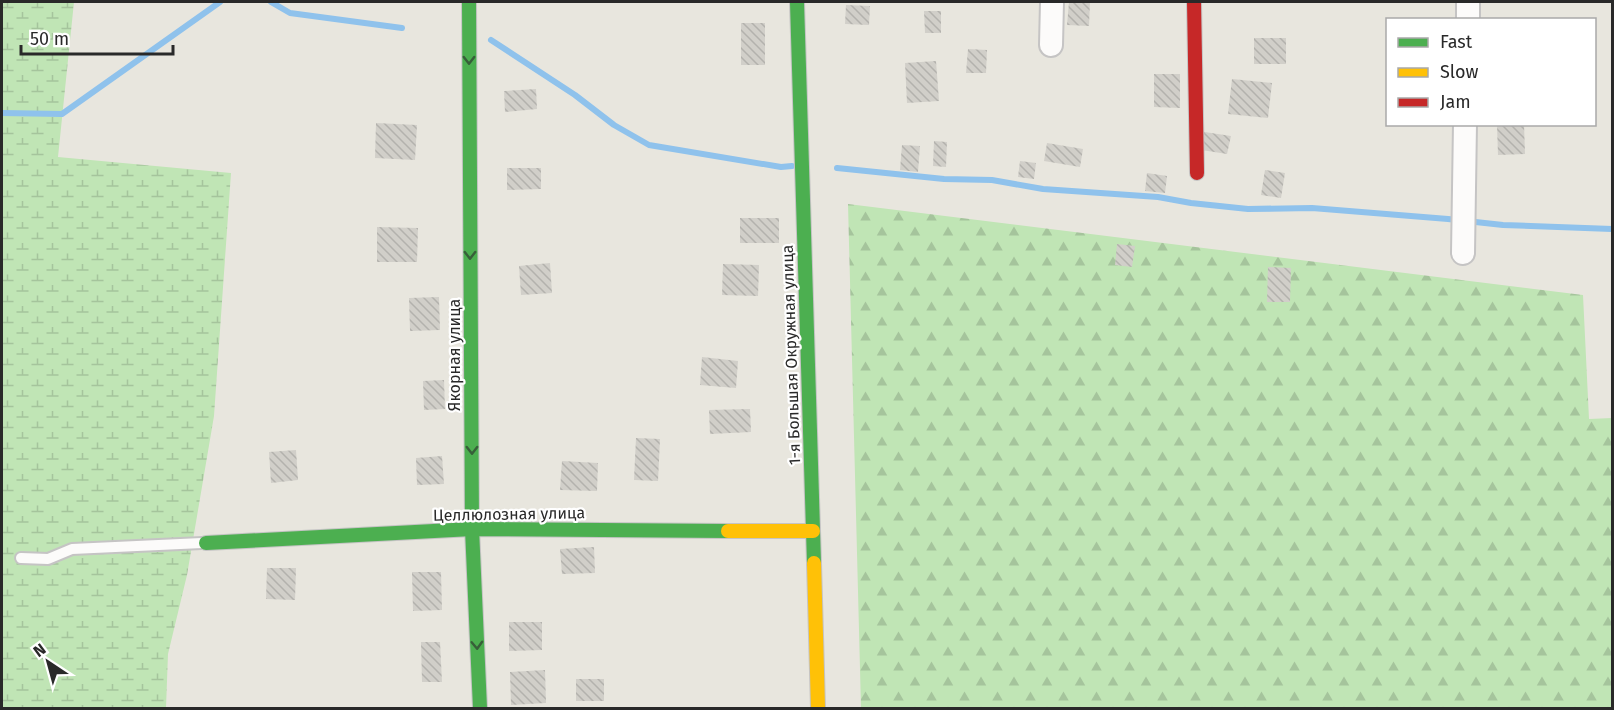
<svg xmlns="http://www.w3.org/2000/svg" width="1614" height="710" font-family="'Fira Sans',sans-serif">
	<defs>
		<pattern id="forest-firs" width="22" height="20" patternUnits="userSpaceOnUse" patternTransform="scale(1.5)"><rect width="22" height="20" fill="#c0e5b5"/><path d="M5 1l3.5 6h-7zM16 11l3.5 6h-7z" fill="#a5c49c"/></pattern>
		<pattern id="wetland-marsh" width="20" height="14" patternUnits="userSpaceOnUse" patternTransform="scale(1.5)"><rect width="20" height="14" fill="#c0e5b5"/><path d="M1 5h8M5 5V1M11 12h8M15 12V8" fill="none" stroke="#a5c49c"/></pattern>
		<pattern id="building-back-hatch" width="6" height="6" patternUnits="userSpaceOnUse" patternTransform="scale(1.5)"><rect width="6" height="6" fill="#d1cfc9"/><path d="M-1 5l2 2M0 0l6 6M5-1l2 2" fill="none" stroke="#b3b2ad"/></pattern>
	</defs>
	<rect width="100%" height="100%" fill="#e8e6de"/>
	<path fill="url(#forest-firs)" d="M848,204L1583,295L1589,419L1612,418V708H861Z"/>
	<path fill="url(#wetland-marsh)" d="M2,2H74L58,157L231,173L214,416L187,575L168,654L166,708H2Z"/>
	<g fill="none" stroke-linecap="round" stroke-linejoin="round">
		<g stroke="#8fc2ec" stroke-width="6">
			<path d="M271,2L290,13L402,28"/>
			<path d="M491,40L575,95L614,125L649,145L781,167L792,166"/>
			<path d="M2,113L62,114L220,2"/>
			<path d="M837,168L944,179L992,180L1043,189L1158,197L1191,203L1248,209L1312,208L1448,219L1503,225L1612,229"/>
		</g>
	</g>
	<g fill="url(#building-back-hatch)">
		<path d="M1069,2H1090L1089,26L1067,25Z"/>
		<path d="M846,5L870,6L869,25L845,24Z"/>
		<path d="M924,11H941V33H925Z"/>
		<rect x="741" y="23" width="24" height="42"/>
		<rect x="1254" y="38" width="32" height="26"/>
		<path d="M968,49L987,50L986,73H966Z"/>
		<path d="M936,61L939,101L907,103L905,63Z"/>
		<path d="M1154,74H1180V108L1154,107Z"/>
		<path d="M1232,79L1272,83L1268,118L1228,114Z"/>
		<path d="M536,89L537,109L505,112L504,91Z"/>
		<path d="M376,123L417,125L415,160L375,158Z"/>
		<path d="M1524,124L1525,154L1498,155L1497,125Z"/>
		<path d="M1198,131L1231,136L1227,154L1195,149Z"/>
		<path d="M934,141L947,142L946,167L933,166Z"/>
		<path d="M1047,143L1083,149L1080,167L1044,161Z"/>
		<path d="M902,145L920,146L918,172L900,170Z"/>
		<path d="M1020,161L1036,163L1034,179L1018,177Z"/>
		<path d="M507,168H541V189L507,190Z"/>
		<path d="M1265,170L1285,173L1281,198L1261,195Z"/>
		<path d="M1147,173L1167,176L1165,193L1145,191Z"/>
		<rect x="740" y="218" width="39" height="25"/>
		<path d="M377,227L418,228L417,262H377Z"/>
		<path d="M1117,244L1135,246L1132,267L1115,265Z"/>
		<path d="M550,263L552,293L521,295L519,266Z"/>
		<path d="M723,264L759,265L758,296L722,295Z"/>
		<path d="M1268,267L1291,268L1290,302H1267Z"/>
		<path d="M439,297L440,330L410,331L409,298Z"/>
		<path d="M702,357L738,361L736,388L700,385Z"/>
		<path d="M444,380L445,409L424,410L423,381Z"/>
		<path d="M750,409L751,432L710,434L709,410Z"/>
		<path d="M636,438L660,439L658,481L634,480Z"/>
		<path d="M296,450L298,480L271,483L269,452Z"/>
		<path d="M442,456L444,484L417,485L416,458Z"/>
		<path d="M562,461L598,463L597,491L560,490Z"/>
		<path d="M594,547L595,573L562,574L560,549Z"/>
		<path d="M267,568H296L295,600L266,599Z"/>
		<path d="M412,572H441L442,610L413,611Z"/>
		<path d="M509,622H542V650L509,651Z"/>
		<path d="M421,642H440L442,682H422Z"/>
		<path d="M545,670L546,703L511,705L510,672Z"/>
		<rect x="576" y="679" width="28" height="22"/>
	</g>
	<g fill="none" stroke-linecap="round" stroke-linejoin="round">
		<g stroke="#c5c4c4" stroke-width="14">
			<path id="lane" d="M21,558L48,559L72,549L202,543"/>
		</g>
		<g stroke="#c5c4c4" stroke-width="26">
			<g id="street">
				<path d="M1468,20V2"/>
				<path d="M1051,45L1052,2"/>
				<path d="M1463,253L1465,124"/>
			</g>
		</g>
		<g stroke="#c5c4c4" stroke-width="16">
			<g id="fast">
				<path d="M469,2L472,529L480,708"/>
				<path d="M797,2L814,563"/>
				<path d="M206,543L472,529L728,531"/>
			</g>
		</g>
		<g stroke="#c5c4c4" stroke-width="16">
			<g id="slow">
				<path d="M728,531H813"/>
				<path d="M814,563L818,708"/>
			</g>
		</g>
		<g stroke="#c5c4c4" stroke-width="16">
			<path id="jam" d="M1194,2L1197,173"/>
		</g>
		<use href="#lane" stroke="#fcfbfa" stroke-width="10"/>
		<use href="#street" stroke="#fcfbfa" stroke-width="22"/>
		<use href="#fast" stroke="#4caf50" stroke-width="14"/>
		<use href="#slow" stroke="#ffc107" stroke-width="14"/>
		<use href="#jam" stroke="#c62828" stroke-width="14"/>
	</g>
	<defs><path id="oneway-chevron" d="M-2-3.5L2.5 0L-2 3.5" fill="none" stroke-width="1.6" stroke-linecap="round" stroke-linejoin="round" transform="scale(1.5)"/></defs>
	<g stroke="#375f39">
		<use href="#oneway-chevron" transform="translate(469 60) rotate(90)"/>
		<use href="#oneway-chevron" transform="translate(470 255) rotate(90)"/>
		<use href="#oneway-chevron" transform="translate(472 450) rotate(90)"/>
		<use href="#oneway-chevron" transform="translate(477 645) rotate(88)"/>
	</g>
	<g text-anchor="middle" dominant-baseline="central" stroke-width="4.5" stroke-linejoin="round" paint-order="stroke">
		<g font-size="16" fill="#292929" stroke="#fff">
			<text transform="translate(454 355) rotate(-90)">Якорная улица</text>
			<text transform="translate(791 355) rotate(-92)">1-я Большая Окружная улица</text>
			<text transform="translate(509 514) rotate(-1)">Целлюлозная улица</text>
		</g>
	</g>
	<rect width="1614" height="710" fill="none" stroke="#292929" stroke-width="6"/>
	<rect x="1386" y="18" width="210" height="108" fill="#ffffff" stroke="#a9a9a9" stroke-width="1.5"/>
	<rect x="1398" y="38" width="30" height="9" fill="#4caf50" stroke="#a9a9a9" stroke-width="1.5"/>
	<text x="1440" y="48" font-size="18" fill="#292929">Fast</text>
	<rect x="1398" y="68" width="30" height="9" fill="#ffc107" stroke="#a9a9a9" stroke-width="1.5"/>
	<text x="1440" y="78" font-size="18" fill="#292929">Slow</text>
	<rect x="1398" y="98" width="30" height="9" fill="#c62828" stroke="#a9a9a9" stroke-width="1.5"/>
	<text x="1440" y="108" font-size="18" fill="#292929">Jam</text>
	<g transform="translate(48 662) rotate(324)" stroke="#ffffff" stroke-width="4.5" paint-order="stroke">
	<path d="M0-4.5L10 22L0 15L-10 22Z" fill="#292929"/>
	<text y="-9" font-size="16" font-weight="bold" text-anchor="middle" fill="#292929">N</text>
	</g>
	<path d="M21 45v9h152v-9" fill="none" stroke="#292929" stroke-width="3"/>
	<text x="30" y="45" font-size="18" fill="#292929" stroke="#ffffff" stroke-width="4.5" paint-order="stroke">50 m</text>
</svg>
